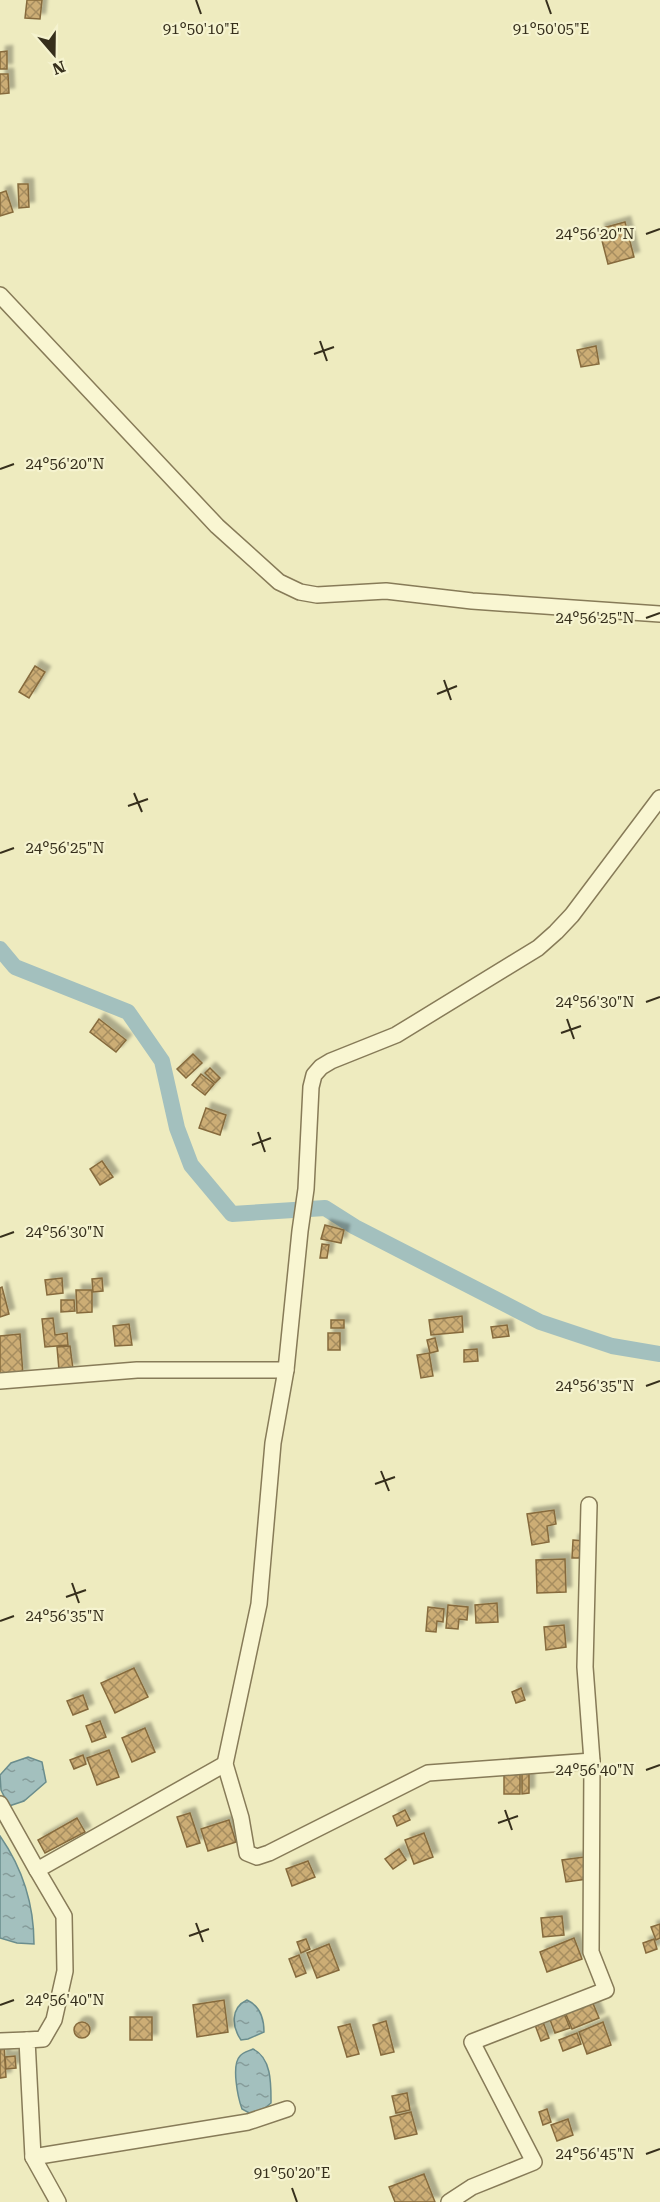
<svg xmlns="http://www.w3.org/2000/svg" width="660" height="2202" font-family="'Roboto Serif',serif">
	<defs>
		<pattern id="water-ripples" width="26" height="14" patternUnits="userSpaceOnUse" patternTransform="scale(1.5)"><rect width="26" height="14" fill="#a3c0be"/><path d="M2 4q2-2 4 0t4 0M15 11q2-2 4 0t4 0" fill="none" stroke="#869c9a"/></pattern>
		<pattern id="building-cross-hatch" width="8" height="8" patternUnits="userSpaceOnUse" patternTransform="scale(1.5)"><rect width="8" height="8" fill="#ccad75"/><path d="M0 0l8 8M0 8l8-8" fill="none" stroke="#a68d5f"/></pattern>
		<filter id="shadow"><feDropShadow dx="5.5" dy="-5.5" stdDeviation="1.5" flood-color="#0004"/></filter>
	</defs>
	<rect width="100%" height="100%" fill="#eeebbf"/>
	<g fill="url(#water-ripples)" stroke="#6a8d8d" stroke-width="1.5">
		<path d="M28,1757L42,1762L46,1782L24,1801L9,1806L1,1790L0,1775L11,1763Z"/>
		<path d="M0,1836C23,1869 34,1904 34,1944L17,1943L0,1938Z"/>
		<path d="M247,2000C260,2006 264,2019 264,2032L248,2039L241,2040C232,2027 230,2008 247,2000Z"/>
		<path d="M253,2049C272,2058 271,2085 271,2103L260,2112L251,2114L242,2109C238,2098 231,2065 240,2056C243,2052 249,2051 253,2049Z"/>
	</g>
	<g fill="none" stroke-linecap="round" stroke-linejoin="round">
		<path stroke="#a3c0be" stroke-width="16" d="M0,949L15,967L128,1012L162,1061L177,1128L191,1165L232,1214L325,1208L355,1227L540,1322L612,1346L660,1354"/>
	</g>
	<g fill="url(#building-cross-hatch)" stroke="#866b3d" stroke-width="1.5" filter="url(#shadow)">
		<path d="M27,0H42L40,19L25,18Z"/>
		<path d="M7,51V69H0V52Z"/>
		<path d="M0,74H8L9,93L0,94Z"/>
		<path d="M18,184H28L29,207L19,208Z"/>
		<path d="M6,191L13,212L0,216V193Z"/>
		<path d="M625,222L634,257L608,264L599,229Z"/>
		<path d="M596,346L599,364L581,367L577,350Z"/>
		<path d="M35,666L45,672L29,698L19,692Z"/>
		<path d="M99,1019L126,1040L116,1052L90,1032Z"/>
		<path d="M193,1054L202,1063L186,1078L177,1069Z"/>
		<path d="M210,1068L220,1078L215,1083L205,1073Z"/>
		<path d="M201,1074L214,1084L205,1095L192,1085Z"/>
		<path d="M206,1108L226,1115L220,1135L199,1128Z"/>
		<path d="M102,1161L113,1177L100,1185L90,1169Z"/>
		<path d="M325,1225L344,1230L341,1243L321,1239Z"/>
		<path d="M322,1244L329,1245L327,1258H320Z"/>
		<path d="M62,1278L63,1293L47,1295L45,1280Z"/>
		<path d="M102,1278L103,1291L93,1292L92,1279Z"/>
		<path d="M2,1287L9,1314L0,1317V1288Z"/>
		<path d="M76,1290H92V1312L77,1313Z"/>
		<path d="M61,1300H74L75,1311L61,1312Z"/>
		<path d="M462,1316L463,1332L431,1335L429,1320Z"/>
		<path d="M53,1318L55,1335L67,1333L68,1345L45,1347L42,1319Z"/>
		<rect x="331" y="1320" width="13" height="8"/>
		<path d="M129,1324L132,1345L115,1346L113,1326Z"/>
		<path d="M507,1325L509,1336L493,1338L491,1327Z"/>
		<rect x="328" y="1333" width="12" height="17"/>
		<path d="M20,1334L23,1375L0,1377V1336Z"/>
		<path d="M435,1338L438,1351L430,1353L427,1340Z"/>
		<path d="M70,1346L73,1369L59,1370L57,1347Z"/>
		<path d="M477,1349L478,1361L464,1362V1350Z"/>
		<path d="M429,1353L433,1376L421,1378L417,1355Z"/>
		<path d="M554,1510L556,1524L547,1526L549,1542L532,1545L527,1514Z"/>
		<path d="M573,1540L584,1541L582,1558H572Z"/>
		<path d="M565,1559L566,1592L537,1593L536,1560Z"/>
		<path d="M497,1603L498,1622L476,1623L475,1605Z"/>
		<path d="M448,1605L468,1607L467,1620L459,1619L458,1629L446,1628Z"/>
		<path d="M428,1607L444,1609L443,1622L437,1621L436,1632L426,1631Z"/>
		<path d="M564,1625L566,1647L546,1650L544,1627Z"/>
		<path d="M134,1668L148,1697L115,1713L101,1683Z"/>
		<path d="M521,1688L525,1700L516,1703L512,1692Z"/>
		<path d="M83,1695L88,1709L73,1715L67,1701Z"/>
		<path d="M100,1721L106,1737L92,1742L86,1726Z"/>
		<path d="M145,1728L155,1752L132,1762L122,1738Z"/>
		<path d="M109,1750L119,1777L97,1785L87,1758Z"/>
		<path d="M83,1755L86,1764L74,1769L70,1760Z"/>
		<path d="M520,1773V1794H504V1774Z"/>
		<path d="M522,1773H529V1793L522,1794Z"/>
		<path d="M405,1810L410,1820L397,1826L393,1816Z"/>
		<path d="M190,1813L200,1843L187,1847L177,1817Z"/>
		<path d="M77,1818L85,1832L45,1853L38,1840Z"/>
		<path d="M229,1820L236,1842L208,1851L201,1829Z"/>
		<path d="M424,1833L433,1857L414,1864L405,1840Z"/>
		<path d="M399,1849L406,1860L393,1869L385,1859Z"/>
		<path d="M584,1857L587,1879L566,1882L562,1860Z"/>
		<path d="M308,1861L315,1877L292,1886L286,1869Z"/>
		<path d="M562,1916L564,1935L543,1937L541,1918Z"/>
		<path d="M660,1924V1938L656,1940L651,1927Z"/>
		<path d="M574,1938L582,1959L547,1972L540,1952Z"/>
		<path d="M306,1939L310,1949L301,1953L297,1942Z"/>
		<path d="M654,1939L657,1949L646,1953L643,1943Z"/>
		<path d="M329,1944L339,1970L317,1978L307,1953Z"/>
		<path d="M299,1955L306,1973L296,1977L289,1959Z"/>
		<path d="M224,2000L228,2032L197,2037L193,2005Z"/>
		<path d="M592,2001L599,2018L572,2029L565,2012Z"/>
		<path d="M563,2011L570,2028L555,2033L549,2017Z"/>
		<rect x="130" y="2017" width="22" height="23"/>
		<path d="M386,2021L394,2052L381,2055L373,2025Z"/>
		<circle cx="82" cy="2030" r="8"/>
		<path d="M543,2022L549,2038L541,2041L535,2025Z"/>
		<path d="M603,2022L611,2045L587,2054L579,2032Z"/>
		<path d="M350,2024L359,2054L347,2057L338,2027Z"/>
		<path d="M577,2033L581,2044L563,2051L559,2040Z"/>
		<path d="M4,2045L6,2077L0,2078V2046Z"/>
		<path d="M15,2056L16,2068L6,2069L5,2057Z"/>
		<path d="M407,2093L410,2110L396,2113L392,2096Z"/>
		<path d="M547,2109L551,2122L543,2125L539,2112Z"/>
		<path d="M411,2112L417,2134L395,2139L390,2117Z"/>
		<path d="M568,2119L573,2135L557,2141L551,2125Z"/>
		<path d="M424,2174L435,2202H395L389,2187Z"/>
	</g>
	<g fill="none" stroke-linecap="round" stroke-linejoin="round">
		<g stroke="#877b58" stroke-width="18">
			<g id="minor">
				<path d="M0,295L217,526L279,582L300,592L317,595L386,591L472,601L660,614"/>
				<path d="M0,1381L137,1370H286"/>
				<path d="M589,1505L585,1667L592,1761"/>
				<path d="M0,1804L37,1870"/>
				<path d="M0,2041L27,2040"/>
				<path d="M33,2157L248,2122L287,2109"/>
				<path d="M58,2202L33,2157L27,2040L43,2039L54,2020L65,1971L64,1916L37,1870L225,1764"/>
				<path d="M449,2202L472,2187L534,2162L472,2042L606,1990L591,1952L592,1761L428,1773L269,1853L257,1857L247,1853L241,1818L225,1764L259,1604L273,1443L286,1370L300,1231L306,1189L311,1087L314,1075L321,1067L331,1061L396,1035L538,948L556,932L572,915L660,798"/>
			</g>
		</g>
		<use href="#minor" stroke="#f9f6d2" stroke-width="15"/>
	</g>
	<path fill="none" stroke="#362f1c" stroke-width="2" d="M196,0L201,14M546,0L551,14M646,234L660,229M320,341L327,361M314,354L334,347M0,469L14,464M646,618L660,613M444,680L451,700M437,694L457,686M134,793L142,812M128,806L148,799M0,853L14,848M646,1002L660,997M567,1019L574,1039M561,1033L581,1026M258,1132L265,1152M252,1145L271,1138M0,1237L14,1232M646,1386L660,1381M381,1471L389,1491M375,1484L395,1477M72,1583L79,1603M66,1597L86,1590M0,1621L14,1616M646,1770L660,1765M505,1810L512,1830M498,1823L518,1816M196,1923L203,1942M189,1936L209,1929M0,2005L14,2000M646,2154L660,2149M292,2188L297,2202"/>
	<g font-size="15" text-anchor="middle" fill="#362f1c" stroke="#f5f3cf" stroke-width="4.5" stroke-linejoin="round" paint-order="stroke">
		<text x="551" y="34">91°50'05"E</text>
		<text x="201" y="34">91°50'10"E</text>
		<text x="595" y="239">24°56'20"N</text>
		<text x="65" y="469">24°56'20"N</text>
		<text x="595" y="623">24°56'25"N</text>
		<text x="65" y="853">24°56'25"N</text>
		<text x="595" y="1007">24°56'30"N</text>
		<text x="65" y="1237">24°56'30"N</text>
		<text x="595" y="1391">24°56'35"N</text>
		<text x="65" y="1621">24°56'35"N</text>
		<text x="595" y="1775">24°56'40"N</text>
		<text x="65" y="2005">24°56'40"N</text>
		<text x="595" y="2159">24°56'45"N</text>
		<text x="292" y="2178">91°50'20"E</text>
	</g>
	<g transform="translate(54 54) rotate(160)" stroke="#f5f3cf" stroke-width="4.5" paint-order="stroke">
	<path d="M0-4.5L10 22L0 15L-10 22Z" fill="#362f1c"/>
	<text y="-9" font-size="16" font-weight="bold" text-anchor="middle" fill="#362f1c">N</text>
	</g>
</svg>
